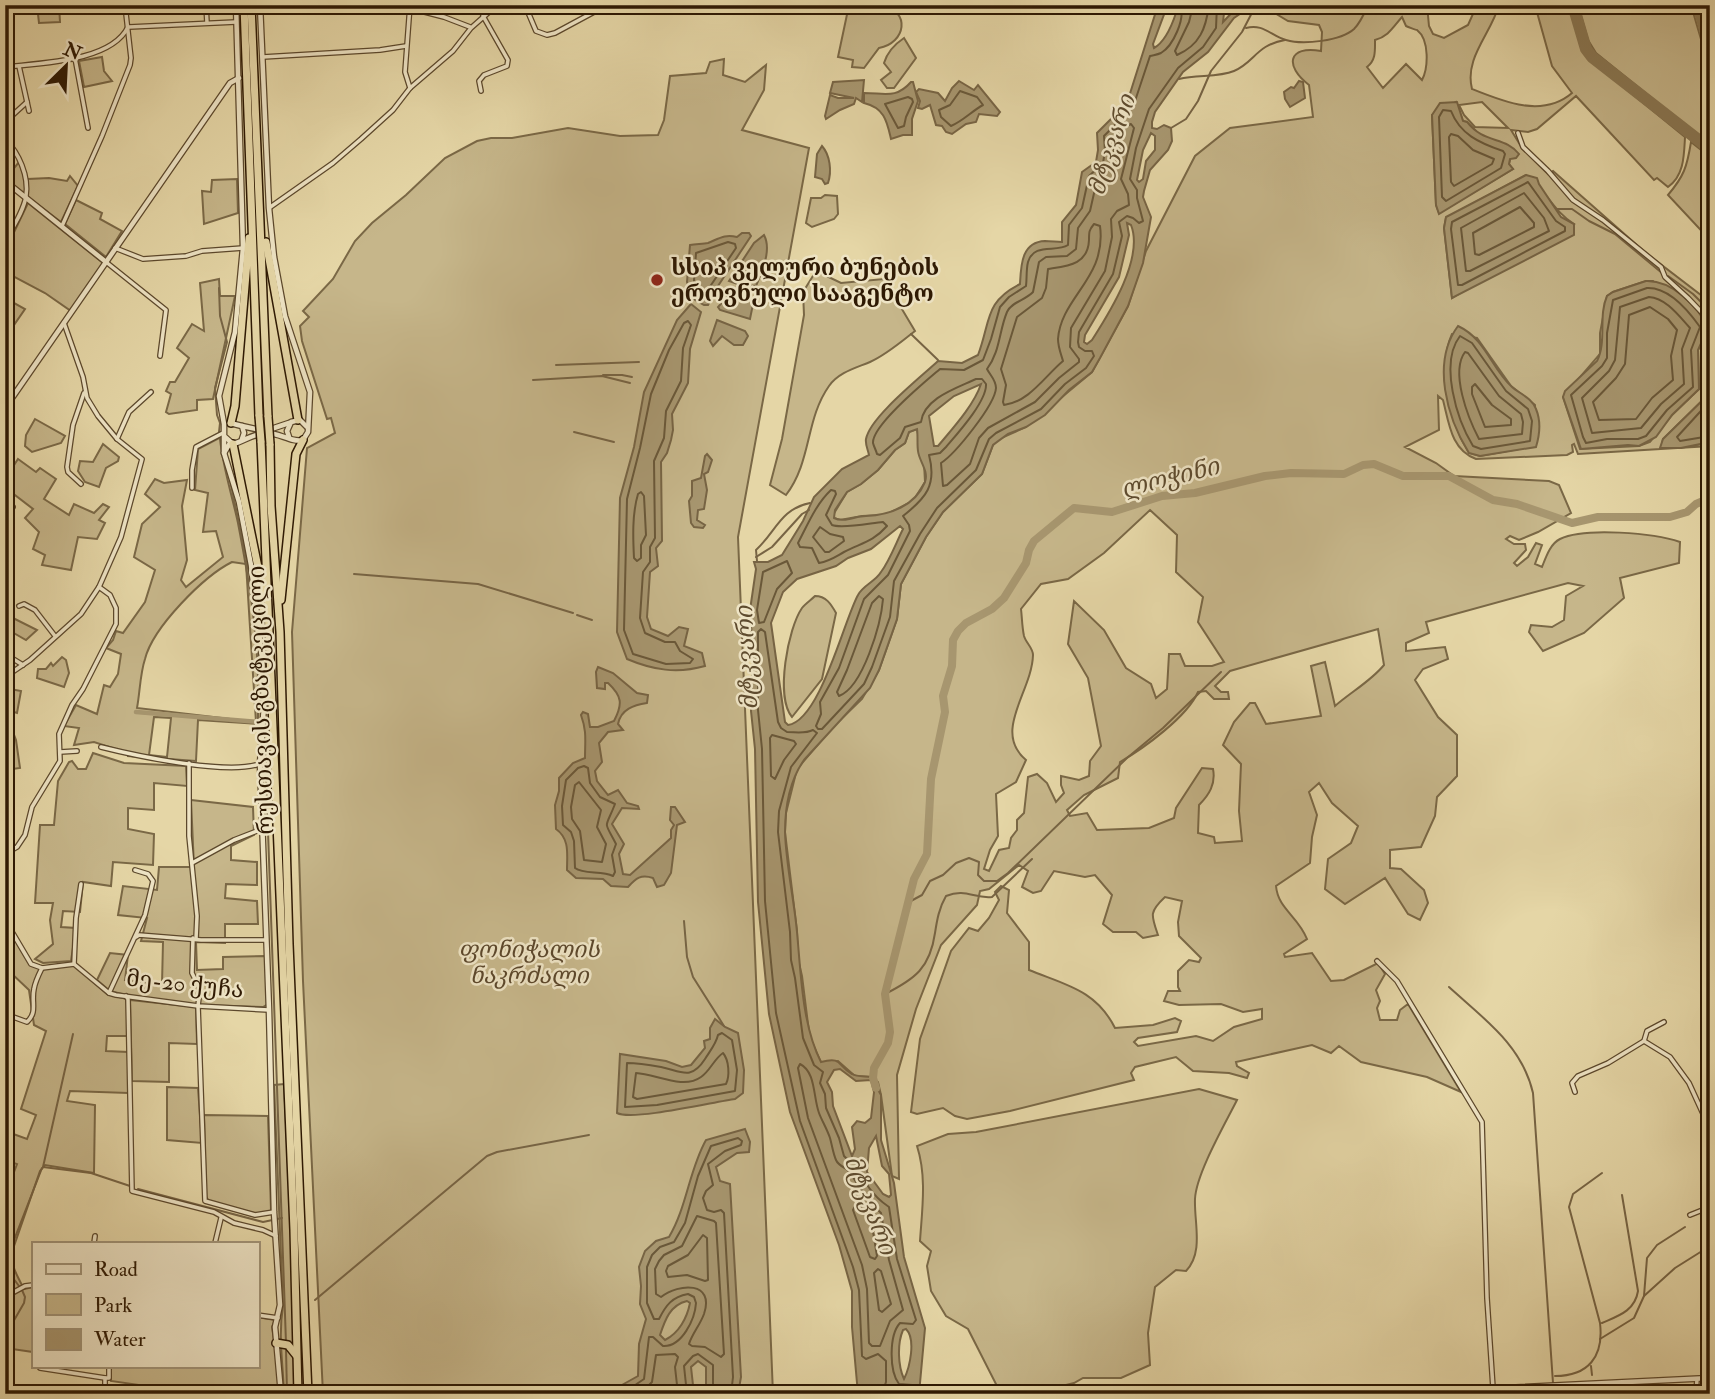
<svg xmlns="http://www.w3.org/2000/svg" width="1715" height="1399" font-family="'IM FELL Double Pica','Noto Serif Georgian',serif">
	<rect width="100%" height="100%" fill="#e5d6a6"/>
	<filter id="stains"><feTurbulence type="fractalNoise" baseFrequency=".00286" numOctaves="4"/><feColorMatrix values="0 0 0 0 .2 0 0 0 0 .09 0 0 0 0 .02 0 0 0 .5 -.17"/></filter>
	<radialGradient id="worn" r=".72"><stop offset=".6" stop-color="#630" stop-opacity="0"/><stop offset="1" stop-color="#630" stop-opacity=".3"/></radialGradient>
	<g fill="#c6b68a" stroke="#7a6846" stroke-width="2" fill-rule="evenodd">
		<path d="M37,5H59L60,22L39,23Z"/>
		<path d="M849,5C859,5 872,3 882,5C911,11 906,43 879,48L864,68L852,67L853,60L838,57Z"/>
		<path d="M1292,5H1427L1429,26L1433,34L1444,38L1468,25L1477,5H1499C1491,34 1464,58 1472,89C1504,102 1543,118 1572,93L1552,66L1535,5H1569L1588,58L1685,137C1684,156 1684,176 1668,187L1657,178L1654,180L1576,96L1537,129L1528,132L1511,130L1522,148L1548,174L1553,171L1646,253L1710,302V393L1663,439L1661,448H1681L1710,442V446L1578,454L1574,444L1572,445L1573,452L1567,455L1476,459C1451,450 1449,423 1443,400L1438,396L1439,430L1405,447L1436,463L1454,476L1549,481L1559,485L1571,513L1538,532L1519,540L1510,536L1506,539L1514,544H1525L1526,550L1514,563L1517,566L1528,557L1536,543L1542,545L1535,564L1542,567C1546,557 1550,544 1560,539C1585,527 1654,533 1680,542L1679,563L1620,578L1624,598L1584,633L1543,651L1529,632L1531,625L1552,627L1564,620L1566,596L1583,586L1568,583L1426,622L1429,633L1406,643V651L1445,647L1448,659L1423,669L1415,680L1438,717L1457,735V776L1437,797L1435,816L1421,847L1390,850V868L1401,869L1424,890L1428,903L1420,920L1408,914L1385,878L1345,904L1325,889L1328,859L1351,843L1358,826L1332,803L1319,783L1309,792L1317,815L1312,837L1310,863L1276,886C1278,909 1298,916 1307,939L1284,954L1285,957L1312,953L1331,981L1344,980L1378,963L1385,974L1376,990L1380,1001L1377,1008L1380,1020H1397L1400,1010L1408,1004L1461,1092L1427,1077L1361,1062L1339,1046L1331,1053L1312,1045L1236,1062L1237,1066L1249,1073L1247,1078L1229,1073L1193,1071L1176,1057L1135,1067L1131,1073L1134,1080L1010,1111L967,1119L955,1116L943,1108L917,1114L911,1112L920,1039L951,951L969,928L978,931L989,918L999,900L995,892L1001,886L1009,890L1007,913L1029,942V970C1066,985 1096,990 1115,1028L1153,1025L1175,1018L1181,1021L1177,1032L1138,1038L1134,1042L1138,1046L1196,1036L1213,1041L1234,1027L1262,1019V1009L1243,1012L1221,1004L1179,1005L1164,1001L1168,991H1180L1178,987V971L1189,960L1199,962L1201,958L1179,936L1178,922L1182,901L1165,897C1149,912 1151,915 1158,935L1143,938L1136,932H1113L1103,924L1112,895L1095,875L1085,877L1054,871L1041,891L1033,893L1022,887L1028,871L1019,865L989,889L980,891L977,905L941,945L916,1009L897,1075L899,1179L892,1176L881,1095L878,1082L871,1077L855,1076L838,1061L821,1063L810,1037L808,1024L802,976L798,959L797,931L785,832L786,813L797,769L832,728L862,699L879,670L897,619L901,584L926,537L943,512L982,474L993,445L999,439L1026,427L1092,372L1128,306L1146,251L1195,156L1230,128L1313,117L1309,85C1284,66 1288,45 1321,51L1322,32L1319,25L1288,21L1278,15ZM1402,17L1406,26C1408,27 1416,30 1417,30C1430,40 1428,69 1422,80L1406,64L1383,88L1367,67C1376,60 1375,51 1375,40C1389,36 1393,27 1402,17ZM1456,102L1463,121L1467,122L1481,136L1491,140L1510,159L1509,164L1513,169L1439,213L1436,205L1432,115ZM1482,102L1508,128L1475,127L1464,115L1459,105ZM1526,175C1545,189 1554,212 1574,224L1452,298L1444,228L1446,218ZM1646,281H1653L1705,336L1698,350L1699,389L1672,415L1650,442L1639,446L1580,449L1563,397L1600,354V333L1607,296L1613,292ZM1452,334L1477,338L1511,386L1535,405L1536,446L1480,456L1469,453C1450,423 1437,367 1452,334ZM1150,510L1177,535L1176,572L1203,597L1198,622L1224,662L1212,666H1185L1180,654H1169L1167,689L1156,698L1151,684L1126,668L1104,630L1074,601L1068,644L1088,678L1101,746L1090,761L1089,776L1079,780L1061,776V785L1064,793L1056,802L1047,783L1037,774L1028,777L1024,813L1017,820V830L1011,838L1009,848L999,850L989,871L984,869L990,850L998,836L996,794L1016,782L1026,760C992,731 1032,692 1033,655C1033,648 1026,643 1024,636C1022,627 1022,617 1021,609L1041,584L1068,579L1104,553ZM1378,629L1384,665C1371,681 1351,692 1335,706L1325,662L1311,666L1321,716L1266,724L1255,703H1250L1234,722L1223,745L1241,764L1239,811L1242,841L1215,843L1214,837L1198,833L1199,805C1209,795 1216,784 1213,769L1202,768L1176,808L1174,818L1149,828L1097,830L1087,813L1070,816L1067,810L1084,795L1118,778L1120,762C1144,748 1187,717 1198,692L1206,691L1214,699H1229L1228,692H1221L1215,686L1230,671Z"/>
		<path d="M1578,5H1691L1710,70V145L1596,53L1588,40Z"/>
		<path d="M904,38L916,58L894,88H887L881,80L891,72L884,63C887,53 895,44 904,38Z"/>
		<path d="M102,57L104,71L112,81L84,87L79,61Z"/>
		<path d="M724,59L723,75L745,82L766,65L764,90L742,130L809,148L738,537L773,1394H323L303,981L292,632L307,448L335,433L331,418L327,419L302,341L300,326L309,317L303,311L333,279L355,241L372,223L406,195L445,158L477,141L491,138H512L568,128L620,136L658,135L664,120L670,76L706,73L710,62Z"/>
		<path d="M1691,142L1710,157V240L1668,195C1684,176 1687,167 1691,142Z"/>
		<path d="M19,162L25,180V194L5,179Z"/>
		<path d="M70,176L78,186L61,222L28,197V179L49,178L67,181Z"/>
		<path d="M237,179L238,213L204,224L202,191L211,192L212,180Z"/>
		<path d="M825,195L837,196L838,214L834,219L812,227L806,223L811,198H821Z"/>
		<path d="M76,200L102,213L100,219L122,231L106,257L65,224Z"/>
		<path d="M28,203L103,263L71,311L45,293L5,272V251Z"/>
		<path d="M816,271L841,283L884,279L915,331C901,342 886,355 870,362C856,368 839,372 829,386C805,420 812,461 786,495L770,485L782,439L804,315L803,292Z"/>
		<path d="M219,279L220,296H235L213,399L197,400V410L169,414L166,412L171,394L166,391L170,382H175L189,358L177,348L192,324L204,331L200,283Z"/>
		<path d="M5,298L25,309L5,338Z"/>
		<path d="M35,419L65,436L61,443L32,452L25,446L26,435Z"/>
		<path d="M917,429L924,463L925,482L913,501L885,515L862,516L840,520L834,518L833,515L847,492L861,484L878,470L895,450L905,443L909,432Z"/>
		<path d="M221,437L253,591L260,657L261,724L198,720L196,761L128,756V753L94,742L74,745L79,728L64,726L76,705L97,714L104,685L110,687L118,674L121,654L106,648L113,640L116,631L123,633L145,602L155,570L134,557L142,524L160,507L145,494L155,479L164,483L187,480L182,506L187,560L181,580L186,587L223,557L216,531L203,532L208,493L195,490L198,449ZM232,562L246,564L256,722L137,708C140,692 140,674 145,659C153,627 204,576 232,562ZM154,717L171,718L167,757L149,755Z"/>
		<path d="M103,444L119,457L118,461L106,468L99,487L85,482L78,471L80,461L93,462Z"/>
		<path d="M18,459L36,472L40,468L56,479L44,499L69,515L74,504L94,513L103,504L109,507L99,520L105,523L97,539L78,537L71,570L42,565L45,555L33,549L39,532L25,518L33,509L7,489L5,490V479Z"/>
		<path d="M815,596C826,596 831,604 836,613L822,679L792,717C775,697 788,628 802,608C806,603 811,600 815,596Z"/>
		<path d="M5,614L37,630L26,640L5,628Z"/>
		<path d="M62,657L66,660L69,673L64,687L37,678L38,669H46L51,663L53,666Z"/>
		<path d="M10,689L21,691L17,713L11,711L9,719L5,717V693Z"/>
		<path d="M5,726L11,727L16,740L20,768L5,770V750L8,749Z"/>
		<path d="M93,753L124,763L186,766L187,786L154,783V810L128,808V829L154,834L153,865L113,862L111,886L83,882L80,912L63,911L61,927L76,928L71,961L43,963L35,959L53,944L50,920L53,903H35L40,825H54L58,781L69,762L72,761L78,769H86Z"/>
		<path d="M191,800L253,807L254,835L231,846V860L257,862V885L226,884L225,898L257,901L258,924H225V943L196,942L197,970L223,969V957L265,956L268,1004L263,1007L195,1005L134,997L110,991L97,980L110,953L128,955L125,980L162,984L163,942L141,941L147,918L118,915L123,886L157,890L159,867H194Z"/>
		<path d="M5,925C36,962 15,972 74,965L107,994L127,999L128,1036H107L106,1051L128,1052V1093L70,1091L67,1101L95,1105L94,1173L45,1165L40,1171L13,1249C9,1264 17,1275 24,1289L33,1287V1352L5,1348V1184L9,1185L17,1164L5,1160V1131L27,1139L36,1115L21,1109L46,1031L34,1025L29,990L11,973L5,956Z"/>
		<path d="M130,1000L196,1007L197,1044L169,1043V1082L132,1081Z"/>
		<path d="M284,1084L291,1224L296,1394H284C283,1364 278,1336 283,1306L274,1085Z"/>
		<path d="M167,1087L198,1088L202,1143L167,1140Z"/>
		<path d="M1199,1089L1237,1100C1225,1124 1196,1174 1195,1199C1194,1223 1204,1252 1186,1271L1176,1270L1155,1287L1148,1333L1150,1365L1121,1378H1083L1074,1383L1062,1386L999,1390L968,1329L946,1316L931,1291L927,1266L931,1251L920,1241C922,1210 927,1177 917,1146L948,1134L976,1132Z"/>
		<path d="M204,1115L268,1116L271,1211L258,1214L210,1202L206,1197Z"/>
		<path d="M257,1317L275,1320L272,1327L278,1367L279,1394H201L111,1381V1366H257Z"/>
	</g>
	<g fill="#a7966f" stroke="#776444" stroke-width="2" fill-rule="evenodd">
		<path d="M1158,5H1225L1223,22L1239,5H1253L1234,18L1208,52L1183,72L1155,112L1152,122V128L1157,129L1164,125L1171,128L1172,141L1168,150L1150,170L1144,191L1143,197L1151,217L1143,263L1128,306L1100,358L1092,372L1069,390L1045,415L1026,427L1008,434L993,445L982,474L943,512L926,537L901,584L897,619L879,670L870,688L804,760C790,780 785,808 785,832C786,865 794,899 797,932C801,974 802,1025 821,1062C843,1056 837,1066 852,1074C857,1077 865,1076 871,1077L881,1095V1140L894,1183L904,1257L925,1328L919,1394H858L852,1327V1291L839,1245L790,1112L769,1014L758,902L755,749L751,711L753,652L750,610L756,569L754,562H768L782,555L803,521L814,497L842,469L869,455C868,450 865,444 866,439C870,417 921,377 938,361L962,363L978,355C991,321 984,302 1020,284C1021,266 1021,242 1045,241C1051,241 1057,242 1062,242V222L1076,205L1082,172L1096,162L1098,150L1097,133L1127,103ZM1172,8L1176,13C1172,25 1165,42 1154,48L1153,44L1165,12ZM1151,133L1155,136V150L1146,161L1143,179L1139,182L1137,180L1143,150ZM1127,223L1131,225C1144,258 1110,312 1092,340L1087,344L1084,342L1085,335L1119,277L1129,235ZM981,384C974,405 953,428 938,446H934L929,416L954,396ZM917,429C918,436 917,444 918,451C919,461 929,471 925,482C915,506 890,515 866,516C855,516 844,523 834,518L835,510L847,492L861,484L878,470L895,450L905,443L909,432ZM900,526L903,529C896,543 890,560 881,572C875,582 863,585 858,595C844,620 820,721 788,725L785,722L771,623L783,592L797,579L836,566L848,558L871,549ZM840,1069L856,1081L871,1080L874,1092L871,1118L865,1123L857,1121L852,1127L855,1149L852,1156L833,1106L832,1092L827,1082L834,1070ZM876,1136L882,1166L889,1174L891,1195L889,1197L883,1194L867,1172L869,1148ZM906,1329C916,1339 910,1367 904,1379C898,1366 897,1344 903,1330Z"/>
		<path d="M864,80L862,102L856,98L854,104L840,110L826,119L825,116L830,95L838,98H854L830,93L833,82Z"/>
		<path d="M959,81L974,90L978,85L1000,112L997,116L979,114L976,122L966,124L952,134L946,132L942,126L936,125L930,105L922,109L918,108L920,101L916,92L919,89L938,93L945,101L952,88Z"/>
		<path d="M1299,81L1303,82L1305,98L1290,107L1285,99L1284,92L1291,87L1294,88Z"/>
		<path d="M911,82H913L918,101L912,119V135H903L891,139C887,122 885,108 864,103V93C885,93 896,99 911,82Z"/>
		<path d="M1457,102L1463,121L1467,122C1484,144 1505,136 1519,154L1516,158L1510,159L1509,164L1513,169L1439,214L1436,205L1432,115L1440,103Z"/>
		<path d="M822,146C830,155 832,171 828,183L825,184L822,179L815,177L817,154Z"/>
		<path d="M1526,175L1537,178L1539,184L1561,217L1574,224V235L1452,298L1444,228L1446,217Z"/>
		<path d="M742,233H749L751,236L716,289L708,305H704L692,298L687,282L690,245C696,244 703,244 708,243C720,238 725,234 737,237Z"/>
		<path d="M764,235C772,250 762,271 756,286L746,287L729,281L754,243Z"/>
		<path d="M1646,281C1672,280 1698,306 1708,328L1698,350L1699,389L1672,415L1656,437L1639,446L1628,445L1581,449L1563,397L1565,391L1597,361C1607,342 1598,316 1607,296L1613,292Z"/>
		<path d="M733,290L751,298L753,304L750,319L720,310L718,307Z"/>
		<path d="M691,304L701,312L690,349L688,383L672,414L673,430L671,440L667,453L661,462L662,541L656,548L658,566L650,572L647,617L651,629L668,636L679,627L688,629L684,646L702,653L705,666C677,674 653,670 627,659L617,632L620,498L634,447L644,392L677,320Z"/>
		<path d="M717,320L745,331L748,336L743,345H734L722,336L713,346L710,341Z"/>
		<path d="M1458,326C1486,339 1491,368 1512,387C1520,394 1532,398 1536,409C1541,421 1540,434 1536,447L1480,456L1469,453C1447,418 1431,362 1458,326Z"/>
		<path d="M1710,393V442L1681,448H1660L1663,439Z"/>
		<path d="M707,454L712,460L708,472L704,474L707,490L704,509L698,510L697,520L705,525L703,528L694,527L691,523L689,501L692,496V481L701,478L705,456Z"/>
		<path d="M598,667L613,673L637,693L648,695L647,703C634,705 621,709 618,724L623,730L608,732L599,743L602,762L595,771L597,781L608,795L618,790L627,803L638,806L639,809L622,808L612,824L624,844L619,854L623,874L630,875L671,838V830L674,825L670,820L671,807H675L685,822L677,825L671,873L664,885L657,887L653,878C641,874 636,878 628,887L611,886L603,879L576,878L567,870C567,854 570,839 556,829L555,805L559,791V778L573,763L585,758C585,740 587,732 581,715L583,712L588,714L590,727H598L614,721C623,704 622,696 608,683H605V689L597,688L596,672Z"/>
		<path d="M715,1019L725,1027L738,1033L744,1070L743,1093L735,1099C713,1102 633,1121 617,1113L620,1054L666,1061L682,1067L691,1065L705,1048L704,1041L710,1039V1028Z"/>
		<path d="M745,1129L750,1142L749,1152L737,1153L716,1167L720,1181L730,1184L741,1377L738,1394H706V1367L698,1361L691,1367L694,1394H613V1390L638,1376L639,1344L646,1319L640,1304L641,1286L639,1267L645,1251L656,1241L669,1237C687,1207 689,1170 706,1140ZM687,1301L690,1303C687,1318 679,1333 665,1340L660,1335C665,1320 670,1305 687,1301Z"/>
	</g>
	<g fill="none" stroke-linecap="round" stroke-linejoin="round">
		<g stroke="#6a5839" stroke-width="2">
			<path d="M1180,5C1186,18 1173,46 1161,53C1157,55 1153,55 1150,56L1133,107L1104,136L1105,151L1103,163L1089,176L1082,208L1069,225L1068,245C1056,253 1034,242 1028,262C1026,270 1027,279 1026,286L1009,297L1000,307L991,339L983,360L964,370L940,369C926,381 872,425 873,443C874,447 876,450 877,454L880,455L900,438L905,427L921,422C924,398 957,388 976,379H982L986,384C987,401 958,433 946,447L940,453L929,455C937,485 926,498 903,516L909,525L910,531L888,575L864,599L839,668L820,702L821,714L816,726L818,729H822L864,684L872,667L890,617L894,581L920,534L937,508L976,470L989,439L996,433L1041,409L1065,384L1086,368L1094,356L1092,351H1085L1079,347L1078,342L1079,332L1113,274L1122,236L1119,222L1127,216L1133,218L1139,223L1143,221L1137,198V190L1130,179L1136,148L1149,109L1178,68L1203,47L1216,28L1217,5"/>
			<path d="M1190,5L1191,14L1189,22L1175,51L1177,55C1200,45 1206,28 1209,5"/>
			<path d="M960,91L977,97L983,105C972,111 963,121 951,126L941,117L939,110L950,105Z"/>
			<path d="M908,97L912,99L913,102L906,117L904,126L898,128L885,104Z"/>
			<path d="M1443,110L1451,111C1460,134 1479,143 1503,151L1505,154L1501,168L1446,201L1442,197L1439,117Z"/>
			<path d="M1131,124L1134,128L1121,179L1128,194L1129,205L1117,211L1111,219L1112,237L1105,271L1071,328L1070,347L1079,359V362L1059,378L1035,402L988,428L979,438L970,464L947,485L943,486L941,463C955,454 995,405 996,388C996,380 990,375 987,369C1000,352 999,331 1007,312C1011,302 1026,300 1033,292L1039,262L1046,257L1067,256L1076,249L1078,228L1090,211L1097,180L1110,167L1114,152L1113,139L1123,128Z"/>
			<path d="M1451,134L1458,136L1473,150L1494,159L1492,164L1454,186L1451,182L1449,137Z"/>
			<path d="M1528,182L1556,221L1565,227V231L1462,285H1458L1451,229L1452,222Z"/>
			<path d="M1524,193L1544,218L1549,231L1470,271H1466L1461,228Z"/>
			<path d="M1520,207L1534,223V227L1479,255L1475,254L1473,233Z"/>
			<path d="M1094,224L1100,226C1107,278 1061,297 1058,339C1058,347 1061,354 1063,361C1045,376 1029,402 1004,405L1003,402L1006,385L1001,369L1017,317L1042,298L1046,288L1048,269C1067,266 1088,265 1089,240C1089,232 1089,230 1094,224Z"/>
			<path d="M728,242L735,244L736,248L705,294L701,295L694,281L696,253Z"/>
			<path d="M1647,288C1669,287 1688,310 1700,327L1691,350L1693,387L1667,410L1646,436L1638,439H1607L1586,443L1583,437L1571,395L1602,366L1607,358V333L1613,300Z"/>
			<path d="M1649,297C1666,298 1679,316 1690,328L1682,349L1684,384L1661,404L1641,428L1592,433L1582,398L1609,371L1615,360L1620,307Z"/>
			<path d="M1650,307L1668,319L1677,330L1671,356L1673,380L1652,398L1636,419L1599,420L1593,402L1616,378L1625,364L1629,315Z"/>
			<path d="M688,321L691,325L683,348L681,381L666,411L664,438L654,461L655,538L650,547V562L643,572L640,618L645,633L665,642H675L680,651L693,659L690,663L666,664L633,654L624,630L627,499L640,448L651,394L669,350L684,323Z"/>
			<path d="M1460,336L1472,343L1506,391L1528,409L1532,421L1530,441L1481,449L1473,446C1457,420 1439,363 1460,336Z"/>
			<path d="M1465,352L1468,353L1499,396L1521,414L1523,422L1522,434L1479,439C1468,418 1450,372 1465,352Z"/>
			<path d="M1475,384L1492,405L1511,419V425L1485,427L1472,394V387Z"/>
			<path d="M1710,401L1677,437L1680,441L1710,436"/>
			<path d="M831,490L835,491L836,494L826,515L832,525C842,529 871,523 883,522L887,526C873,542 861,543 844,552C835,557 830,561 819,563L812,548L800,547L798,543C808,524 816,504 831,490Z"/>
			<path d="M641,492L644,496L646,535L641,545V558L637,561L634,558C633,538 632,514 638,494Z"/>
			<path d="M820,527L830,534L843,537L844,541L829,552H825L813,537Z"/>
			<path d="M787,561L792,573L777,589L764,622L759,623L757,610L763,572Z"/>
			<path d="M879,596L883,599C881,624 863,687 839,696L837,692L847,670L872,603Z"/>
			<path d="M772,735L794,741L796,744L784,760L775,779L771,776L770,738Z"/>
			<path d="M584,766L588,768L590,783L600,797L615,804C605,830 603,819 616,844L612,855L615,872L613,876C602,870 584,875 575,868L574,841L571,832L563,825L562,806L566,780L578,768Z"/>
			<path d="M579,782L601,810L597,827L606,844L602,862L584,860L580,831L572,819L571,807L575,785Z"/>
			<path d="M722,1033L732,1040L737,1070L735,1091L657,1105L625,1107L627,1063C638,1063 650,1065 661,1067C681,1071 691,1081 705,1059C710,1051 716,1044 718,1035Z"/>
			<path d="M723,1053C729,1060 730,1076 726,1084L637,1099L633,1097L636,1073C656,1074 683,1090 701,1077C710,1071 714,1059 723,1053Z"/>
			<path d="M800,1064C816,1072 813,1097 819,1113C822,1121 827,1129 830,1138C832,1145 833,1153 836,1160C839,1167 848,1168 851,1174C860,1189 868,1201 881,1213L889,1260L903,1310L890,1321L880,1346H872L869,1343L867,1289L862,1265L808,1118L798,1068Z"/>
			<path d="M855,1206H859L871,1219L877,1256L875,1259L870,1257L853,1210Z"/>
			<path d="M697,1216L714,1221L716,1223L724,1354L721,1357L705,1347L692,1346L689,1344C692,1334 700,1325 704,1314C715,1281 679,1283 661,1297L656,1294L655,1269L659,1261L664,1255L682,1246Z"/>
			<path d="M703,1235L707,1238L708,1280L705,1281L687,1275L668,1277L666,1271L668,1266L688,1255Z"/>
			<path d="M878,1269L881,1271L891,1304L882,1312L879,1310L874,1273Z"/>
			<path d="M622,1394L644,1379L649,1337H653L663,1346C682,1347 695,1319 696,1303L694,1297L688,1294C672,1297 666,1305 659,1319H654L647,1303V1267L652,1255L660,1247L674,1242L685,1223L698,1176L711,1146L738,1138L742,1141L741,1145L725,1151L708,1164L713,1185L706,1191L703,1198L707,1210L714,1212L721,1210L724,1213L733,1377L731,1394"/>
			<path d="M640,1394L652,1382L656,1355L675,1354L678,1357L675,1367L678,1394"/>
			<path d="M687,1394L684,1366L693,1356L698,1354L713,1365V1394"/>
			<path d="M882,1394L886,1382V1361L878,1354L866,1359L862,1356L859,1290L853,1267L800,1121L776,1013L765,901L762,749L758,710V632L761,629L765,632L778,722L781,728L787,732C796,732 805,734 813,730L817,733L791,767L779,811L778,832L790,932L791,960L795,978L803,1038L814,1065L823,1072L820,1083L825,1094L826,1108L839,1138L844,1156L849,1161L860,1162C860,1180 874,1197 889,1207L897,1259L916,1320L913,1324L900,1323C889,1335 889,1371 899,1384L912,1385V1394"/>
		</g>
		<g stroke="#776444" stroke-width="2">
			<path d="M1246,28C1263,23 1271,36 1286,40C1303,45 1341,41 1354,29C1361,22 1364,14 1368,5"/>
			<path d="M1179,79C1197,74 1217,78 1234,71C1255,62 1256,45 1285,40"/>
			<path d="M1171,128L1186,119L1198,101L1211,71L1242,32L1256,5"/>
			<path d="M1557,209H1572L1589,221L1615,234L1662,273"/>
			<path d="M1668,276L1693,294L1710,311"/>
			<path d="M911,334L938,360"/>
			<path d="M556,365L639,362"/>
			<path d="M603,375H622L632,377"/>
			<path d="M533,380L602,376L630,383"/>
			<path d="M219,432L220,423L217,415L215,388L227,342L220,316L219,288"/>
			<path d="M574,432L614,442"/>
			<path d="M220,439C223,468 232,495 238,523C248,575 257,627 258,679"/>
			<path d="M756,557L772,547L802,514L809,510"/>
			<path d="M757,561L756,550C776,532 780,509 810,503"/>
			<path d="M354,574L478,584L573,613"/>
			<path d="M577,615L592,620"/>
			<path d="M258,686V722"/>
			<path d="M265,746L286,1343"/>
			<path d="M909,902L922,895L930,881L943,875L956,863L969,858L979,862L978,875L984,881H997L1008,873L1127,758L1163,728L1221,672"/>
			<path d="M684,921L687,957L693,977L724,1026"/>
			<path d="M1449,987C1484,1019 1522,1045 1533,1093L1553,1383"/>
			<path d="M885,994C915,979 930,968 935,933C937,920 939,908 946,896C966,888 974,899 992,897L1032,859"/>
			<path d="M73,1034L43,1167L91,1173L130,1186"/>
			<path d="M138,1189L263,1222L282,1218"/>
			<path d="M19,1286L10,1274L7,1258L42,1168"/>
			<path d="M1644,1296L1675,1268L1710,1246"/>
			<path d="M315,1300L487,1156L497,1152L589,1135"/>
			<path d="M1602,1323C1618,1316 1635,1311 1638,1291L1622,1195"/>
			<path d="M5,1336L24,1303L25,1297L22,1290"/>
			<path d="M1600,1339L1634,1318L1644,1296L1647,1258L1657,1245L1685,1227"/>
			<path d="M286,1349L287,1394"/>
			<path d="M1591,1366L1592,1375"/>
			<path d="M1555,1376C1588,1376 1604,1357 1600,1323L1569,1207L1573,1194L1602,1173"/>
		</g>
		<path stroke="#a7966f" stroke-width="4.5" d="M136,712L258,722"/>
		<path stroke="#a7966f" stroke-width="8" d="M876,1088L873,1078L874,1068L888,1043L890,1032L885,994L914,879L927,854L931,779L945,712L943,696L952,666L953,640L958,631L966,623L992,609L1004,598L1026,563L1029,550L1034,541L1074,508L1112,512L1162,496L1195,493L1265,476L1291,473L1344,474L1363,465L1374,464L1403,476H1449L1493,500L1517,504L1572,523L1598,517H1670L1687,512L1696,504L1710,498"/>
		<g stroke="#8a7854" stroke-width="12">
			<path d="M1573,5L1586,49L1592,57L1710,149"/>
			<path d="M1698,5L1710,47"/>
		</g>
		<g stroke="#5c482c" stroke-width="6">
			<g id="minor">
				<path d="M206,5L207,23"/>
				<path d="M410,5L405,72L410,88"/>
				<path d="M525,5L536,31L547,35L555,33L607,5"/>
				<path d="M409,8L444,17L470,27"/>
				<path d="M129,27L236,22"/>
				<path d="M263,57L380,50L406,46"/>
				<path d="M75,58L88,128"/>
				<path d="M19,66L29,111"/>
				<path d="M5,67C40,63 111,62 128,27"/>
				<path d="M481,91L479,81L484,75L507,66L508,60L483,16"/>
				<path d="M5,122L27,102"/>
				<path d="M1518,133L1523,147L1548,171L1573,200L1603,220L1661,267L1665,277L1688,298L1710,321"/>
				<path d="M5,139C19,153 29,176 26,196C24,211 12,228 5,242"/>
				<path d="M269,208L333,163L361,139L393,110L410,88L453,51L471,28L497,5"/>
				<path d="M62,226L102,136L130,65L131,58L125,5"/>
				<path d="M115,248L143,259L186,256L202,251L243,248"/>
				<path d="M106,262L166,310L160,356"/>
				<path d="M117,439L129,412L151,392"/>
				<path d="M81,484L68,472L67,467L73,425L84,393"/>
				<path d="M192,488V470L196,447L223,433"/>
				<path d="M5,505L13,507"/>
				<path d="M19,606L24,604L35,610L55,636"/>
				<path d="M5,654L23,665"/>
				<path d="M5,677L30,660L81,614L99,587L121,537L142,459L117,439L98,416L87,398L83,377L64,323"/>
				<path d="M101,747C137,756 222,774 256,765"/>
				<path d="M60,752L77,751"/>
				<path d="M189,763V836L197,916L196,939"/>
				<path d="M5,854L17,847L25,835L32,807L60,761L59,734L72,705L83,689L116,624V608L110,595L99,587"/>
				<path d="M192,863L234,840L262,829"/>
				<path d="M5,920L31,964L42,968L74,964L109,993L116,995L198,1006L269,1010"/>
				<path d="M136,937L139,935L201,940H266"/>
				<path d="M193,938L192,973L200,989L198,1006L205,1201L255,1215L274,1212"/>
				<path d="M1377,961L1397,981L1482,1122L1487,1298L1493,1388"/>
				<path d="M74,964L76,918L81,884"/>
				<path d="M109,993L145,915L153,881L148,874L135,870"/>
				<path d="M126,996L128,999L132,1191L214,1212L234,1223L263,1230L276,1236"/>
				<path d="M5,1014L27,1022C38,1012 31,1002 34,989C35,982 39,974 42,968"/>
				<path d="M1644,1041L1670,1057L1689,1083L1710,1129"/>
				<path d="M1575,1092L1572,1083L1578,1076L1608,1063L1644,1041L1647,1031L1664,1022"/>
				<path d="M1690,1215L1710,1207"/>
				<path d="M94,1243L95,1236"/>
				<path d="M215,1243L221,1218"/>
				<path d="M14,1292L25,1286L33,1285"/>
				<path d="M257,1315L278,1318"/>
				<path d="M40,1368L105,1378"/>
				<path d="M1697,1390L1710,1389"/>
				<path d="M105,1394V1378H109V1366"/>
				<path d="M1696,1394L1697,1379"/>
			</g>
		</g>
		<g stroke="#5c482c" stroke-width="7">
			<g id="tertiary">
				<path d="M236,5L243,248L235,332L219,396L224,424V436L233,444C244,441 253,434 265,433C279,432 291,443 303,440L308,432L310,392L285,316L274,257L269,208L260,5"/>
				<path d="M5,181L106,262"/>
				<path d="M5,408L230,83L239,78"/>
				<path d="M230,423L242,426L244,433L242,439"/>
				<path d="M242,426L265,431L289,423"/>
				<path d="M224,437V453L230,443"/>
				<path d="M289,437L287,431L291,422L300,420L307,427"/>
				<path d="M224,453L239,502L251,565L262,658L264,705L260,764L269,1010L274,1212L280,1305L275,1327L281,1394"/>
				<path d="M1381,1394L1710,1378"/>
			</g>
		</g>
		<g stroke="#2e1903" stroke-width="10">
			<g id="motorway">
				<path d="M244,5L259,416"/>
				<path d="M251,5L268,417"/>
				<path d="M266,242L298,420"/>
				<path d="M231,423L235,406L249,238"/>
				<path d="M261,441L294,1230L298,1394"/>
				<path d="M233,444L264,597"/>
				<path d="M270,444L271,506L280,632L289,944L308,1394"/>
				<path d="M281,600L296,454L303,440"/>
				<path d="M276,1343L288,1345L296,1355"/>
			</g>
		</g>
		<use href="#minor" stroke="#eee4c5" stroke-width="3.5"/>
		<use href="#tertiary" stroke="#eee4c5" stroke-width="4.5"/>
		<use href="#motorway" stroke="#e5d6a6" stroke-width="7"/>
		<g stroke="#2e1903" stroke-width="10" stroke-linecap="butt">
			<g id="motorway-bridge">
				<path d="M259,416L261,441"/>
				<path d="M268,417L270,444"/>
			</g>
		</g>
		<use href="#motorway-bridge" stroke="#e5d6a6" stroke-width="7"/>
	</g>
	<circle fill="#8f2418" stroke="#eee4c5" stroke-width="2.5" cx="657" cy="280" r="7"/>
	<g text-anchor="middle" dominant-baseline="central" stroke-width="5" stroke-linejoin="round" paint-order="stroke">
		<g font-size="23" font-weight="bold" fill="#2e1903" stroke="#eee4c5" text-anchor="start">
			<text x="671" y="267">სსიპ ველური ბუნების<tspan x="671" dy="26">ეროვნული სააგენტო</tspan></text>
		</g>
		<g font-size="23" fill="#2e1903" stroke="#eee4c5">
			<text transform="translate(261 700) rotate(-92)">რუსთავის გზატკეცილი</text>
			<text transform="translate(185 984) rotate(6)">მე-20 ქუჩა</text>
		</g>
		<g font-size="23" font-style="italic" fill="#5c482c" stroke="#eee4c5">
			<text x="529" y="949">ფონიჭალის<tspan x="529" dy="26">ნაკრძალი</tspan></text>
		</g>
		<g font-size="24" font-style="italic" fill="#5e4b2e" stroke="#eee4c5">
			<text transform="translate(1112 145) rotate(-72)">მტკვარი</text>
			<text transform="translate(1170 478) rotate(-14)">ლოჭინი</text>
			<text transform="translate(747 658) rotate(-93)">მტკვარი</text>
			<text transform="translate(870 1205) rotate(69)">მტკვარი</text>
		</g>
	</g>
	<rect width="1715" height="1399" fill="none" stroke="#e5d6a6" stroke-width="28"/>
	<rect x="7" y="7" width="1701" height="1385" fill="none" stroke="#2e1903" stroke-width="3.5"/>
	<rect x="14" y="14" width="1687" height="1371" fill="none" stroke="#2e1903" stroke-width="2"/>
	<rect x="32" y="1242" width="228" height="126" fill="#eee4c5" stroke="#a19377" stroke-width="2"/>
	<rect x="46" y="1264" width="35" height="10" fill="#eee4c5" stroke="#a19377" stroke-width="2"/>
	<text x="94" y="1276" font-size="21" fill="#2e1903">Road</text>
	<rect x="46" y="1294" width="35" height="21" fill="#c6b68a" stroke="#a19377" stroke-width="2"/>
	<text x="94" y="1312" font-size="21" fill="#2e1903">Park</text>
	<rect x="46" y="1329" width="35" height="21" fill="#a7966f" stroke="#a19377" stroke-width="2"/>
	<text x="94" y="1346" font-size="21" fill="#2e1903">Water</text>
	<g transform="translate(66 66) rotate(24)" stroke="#eee4c5" stroke-width="5" paint-order="stroke">
	<path d="M0-5L12 26L0 18L-12 26Z" fill="#2e1903"/>
	<text y="-10" font-size="19" font-weight="bold" text-anchor="middle" fill="#2e1903">N</text>
	</g>
	<rect width="100%" height="100%" filter="url(#stains)"/>
	<rect width="100%" height="100%" fill="url(#worn)"/>
</svg>
